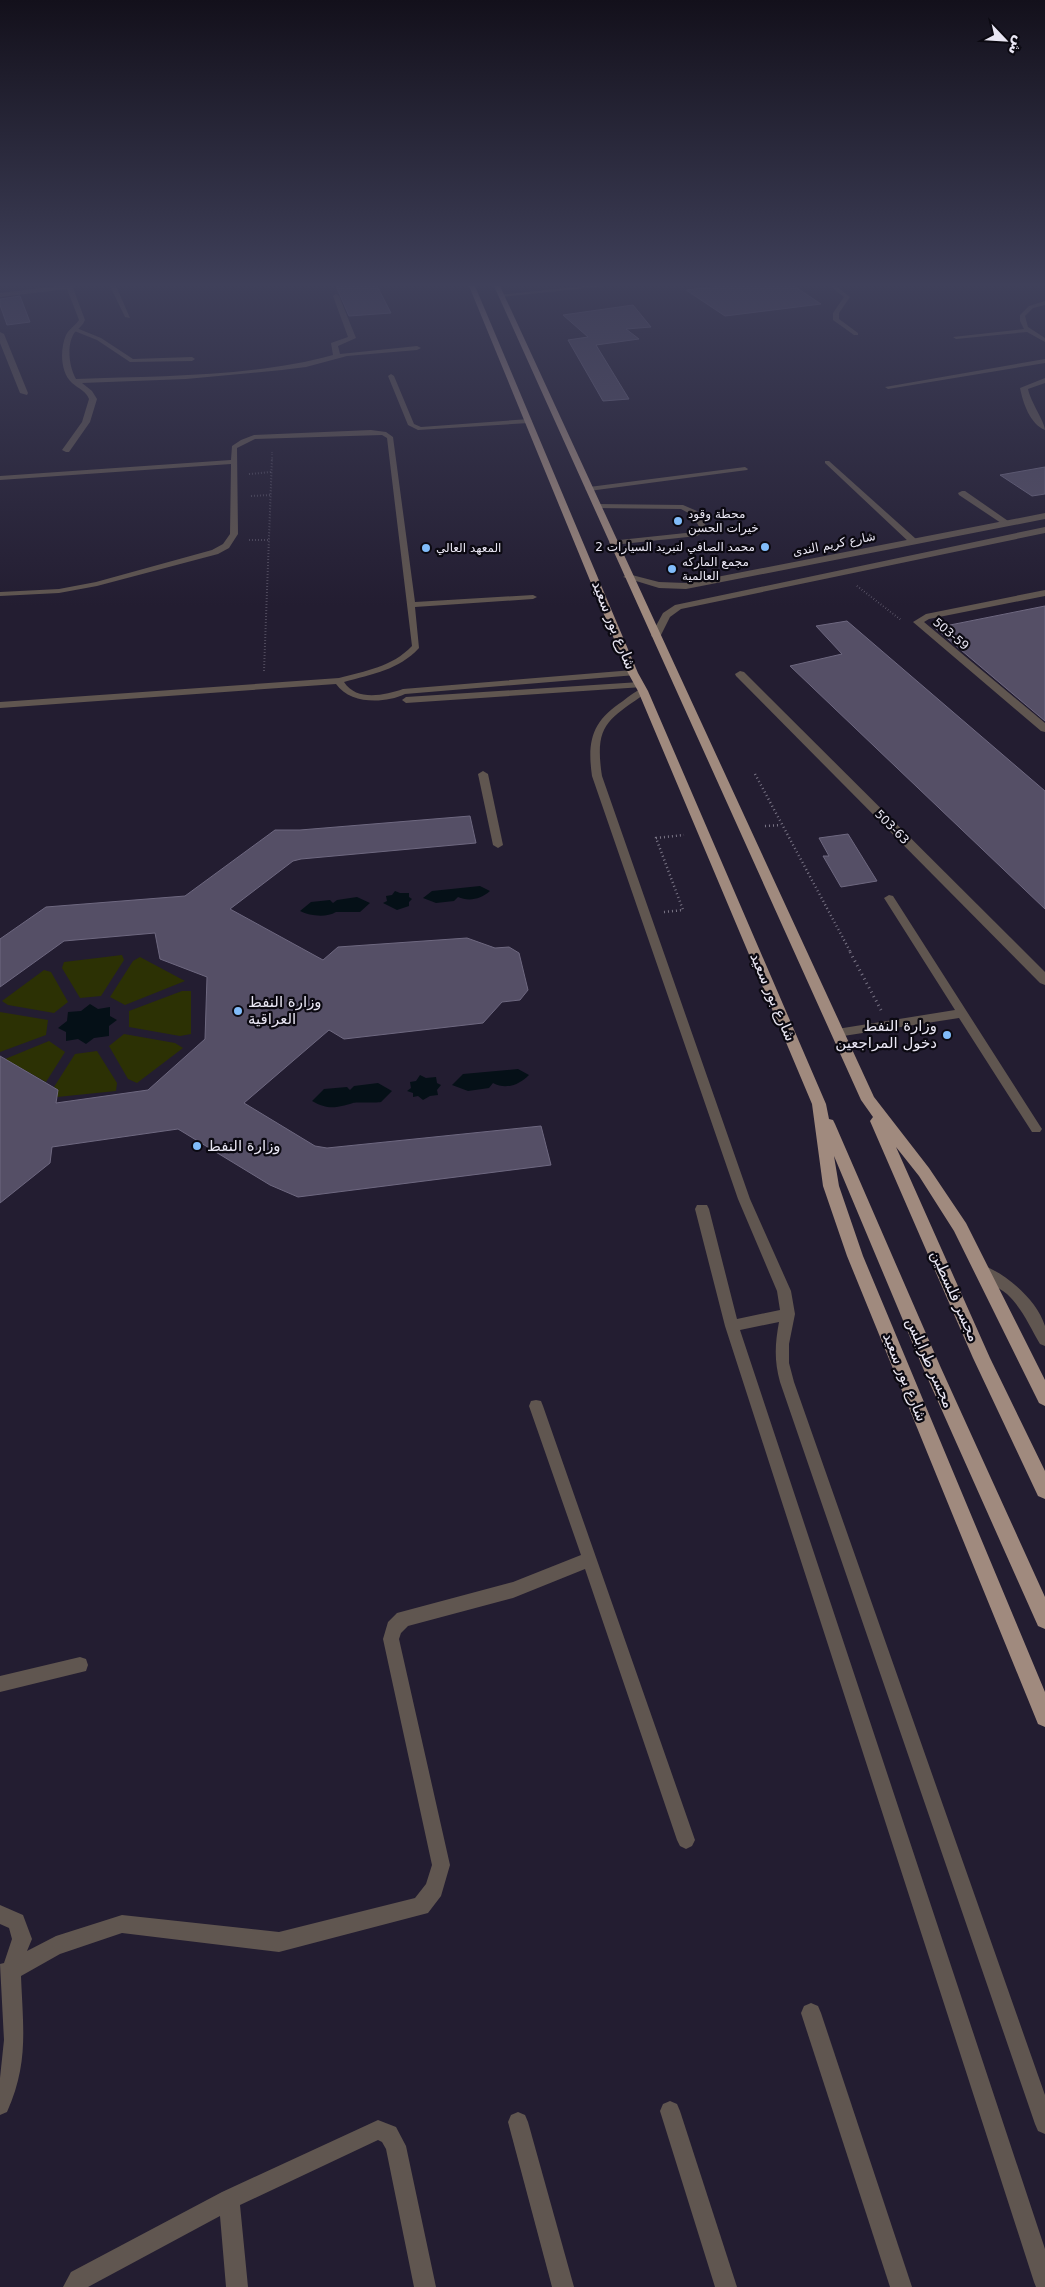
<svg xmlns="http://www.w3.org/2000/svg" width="1045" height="2287" font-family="'DejaVu Sans',Cairo,sans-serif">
	<rect width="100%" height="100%" fill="#231d31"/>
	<g fill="#2c3104">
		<path d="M122,955L124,960L101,996L80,998L62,968L64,962Z"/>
		<path d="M140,957L185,981L125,1005L110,997L133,961Z"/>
		<path d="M44,970L51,972L68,1002L54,1013L8,1005L2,1001Z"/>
		<path d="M182,991H191V1034L180,1036L129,1027V1011Z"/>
		<path d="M0,1012L48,1020L46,1035L0,1052Z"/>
		<path d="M124,1034L175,1043L183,1048L137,1083L128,1079L109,1046Z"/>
		<path d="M49,1041L65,1052L46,1082L5,1059Z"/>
		<path d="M97,1051L117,1083L116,1091L57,1097L58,1090L54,1087L75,1054Z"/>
	</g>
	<g fill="#051017">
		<path d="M480,886L490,891C481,899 469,902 458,897L454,901L436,903L423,898L432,891Z"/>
		<path d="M395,891L400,893H409V897L412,899L409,902V906L397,910L383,903L387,901L386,896L392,895Z"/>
		<path d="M357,897L370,903L360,912H336C326,918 310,916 300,911L311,902L330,900L333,903L337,900Z"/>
		<path d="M90,1004L98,1009L110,1007V1016L117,1020L109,1026V1036L94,1038L86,1044L78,1039L66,1041V1032L58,1028L67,1021L68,1012L81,1011Z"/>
		<path d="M518,1069L529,1075C519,1085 506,1090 493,1083L489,1088L468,1091L452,1085L463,1074Z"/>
		<path d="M420,1075L426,1078L436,1077L437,1083L441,1085L437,1090L438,1095L430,1096L423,1100L418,1096L413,1097V1093L407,1091L411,1088L410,1082L416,1081Z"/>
		<path d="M378,1083L392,1091L381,1102C375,1103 356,1102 353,1103C336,1108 328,1110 312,1101L324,1089L347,1087L350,1090L354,1086Z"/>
	</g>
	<g fill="#554f66" stroke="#6e6880">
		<path d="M336,286H377L391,313L349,316Z"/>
		<path d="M721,286H794L821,304L725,316L686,290Z"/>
		<path d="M20,296L30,322L7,325L0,305V299Z"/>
		<path d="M633,305L651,327L626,329L639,339L596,345L629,399L603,401L568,340L588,337L563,315Z"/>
		<path d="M1045,467V494L1032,496L1000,475Z"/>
		<path d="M1045,606V721L935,628Z"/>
		<path d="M847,621L1045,791V909L790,666L842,654L816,626Z"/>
		<path d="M470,816L476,843L301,859L293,861L230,909L323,960L338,947L467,938L495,948L509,947L519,953L528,990L520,1000L502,1002L483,1023L344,1039L329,1030L244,1103L315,1146L327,1148L541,1126L551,1165L298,1197L270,1185L178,1129L52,1147L50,1163L0,1203V1056L58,1090L56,1103L148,1090L205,1039L207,977L160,959L155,933L64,941L0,987V939L46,907L185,896L275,830H300Z"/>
		<path d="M848,834L877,881L841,887L823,856H829L819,838Z"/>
	</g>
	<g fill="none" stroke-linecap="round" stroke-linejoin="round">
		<path stroke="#7a7586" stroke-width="1" stroke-dasharray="0.5 2" stroke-linecap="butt" d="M272,460V452"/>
		<g stroke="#7a7586" stroke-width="2" stroke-dasharray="0.5 2.5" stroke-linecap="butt">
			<path d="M249,474L271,472"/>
			<path d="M251,496L270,495"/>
			<path d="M249,540H269"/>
			<path d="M857,586L901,620"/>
			<path d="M264,671L272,458"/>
		</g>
		<g stroke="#7a7586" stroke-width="2.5" stroke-dasharray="1 3" stroke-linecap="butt">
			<path d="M755,774L851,953"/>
			<path d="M765,826L781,825"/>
			<path d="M664,912L683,910L656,838L684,835"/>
		</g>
		<path stroke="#7a7586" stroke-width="3" stroke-dasharray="1 4" stroke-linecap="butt" d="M850,952L881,1010"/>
		<g fill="#605650" fill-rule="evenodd">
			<path d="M110,286H116L130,318L125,317Z"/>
			<path d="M585,286H605L501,297L498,295Z"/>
			<path d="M830,286H836L850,297L839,313V319L858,333V335H854L833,320V313L844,297Z"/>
			<path d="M1045,301V305L1033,308L1025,316L1028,327L1045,338V342L1027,332L956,339L953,337L1024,329L1020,321V315L1029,306Z"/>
			<path d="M74,327L101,338L133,359L192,357L195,359L192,361L130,362L97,340L72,330Z"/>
			<path d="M1045,359V363L888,389L885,387Z"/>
			<path d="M391,374L394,376L414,424L421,427L529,419L532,421L529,423L418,430L408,425L388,376Z"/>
			<path d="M371,430L386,432L393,437L415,602L533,595L537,597L533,599L415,607L419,648C399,670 372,674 344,682C357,702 385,695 403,689L633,670L636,671V675L405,694C384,704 350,704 336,684L0,708V702L339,678C365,671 392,667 412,646L387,438L382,435L255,439L237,448L238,534L229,548L218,554L97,586L59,593L0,596V592L59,589L96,582L212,550L223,544L230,534L231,464L0,480V476L231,460L232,446L241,440L254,435Z"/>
			<path d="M825,461H829L916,539V543H910L825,463Z"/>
			<path d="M745,467L748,469L747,470L589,491L585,489L589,487Z"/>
			<path d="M962,491H965L1011,523L1004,525L959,495L958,493Z"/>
			<path d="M597,504L683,505L697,511L708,529L697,536L613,545L609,543L610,541L695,532L700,528L692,515L681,509L594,508V504Z"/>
			<path d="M640,682L643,683V687L406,703L402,700L406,697Z"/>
			<path d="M643,688L647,691L646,693C608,720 594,724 602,776L750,1199L791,1291L795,1314L789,1344V1363L794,1382L1045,2095V2134L1038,2131L1035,2124L780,1382C774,1360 775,1344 779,1322L740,1330L1045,2249V2287H1036L1034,2282L725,1326L695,1209L697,1205H707L709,1209L737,1319L780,1310L777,1291L738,1199L592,776C587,741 592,721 623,701C629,696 636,691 643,688Z"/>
			<path d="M483,771L488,774L503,845L498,848L493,845L478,774Z"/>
			<path d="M889,895L893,896L1040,1126L1042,1129L1040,1132H1032L959,1018L837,1037L833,1036L831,1033L837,1029L955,1010L884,898Z"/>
			<path d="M982,1265C1007,1274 1037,1300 1045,1326C1045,1332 1045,1340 1045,1346L1040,1344C1030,1327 1022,1308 1007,1294C999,1287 979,1279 975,1271L977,1267Z"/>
			<path d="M536,1400L541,1401L543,1406L695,1840L692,1846L686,1849L680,1846L677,1840L585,1569L513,1598L408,1626L401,1633L399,1639L450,1865L441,1896L428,1913L279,1952L122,1933L60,1954L21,1976C23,2028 29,2063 7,2112L0,2115V2078L4,2040L0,1964L4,1963L12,1939L9,1928L0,1924V1905L23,1915L32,1939L27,1951L56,1936L122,1915L279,1932L415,1898L426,1884L432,1865L383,1639L388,1622L397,1613L513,1582L581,1555L529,1406L531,1401Z"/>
			<path d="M80,1657L86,1659L88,1665L86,1671L0,1692V1676Z"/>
			<path d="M811,2003L818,2006L821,2013L912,2287H890L801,2013L804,2006Z"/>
			<path d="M670,2101L677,2104L680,2111L737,2287H715L660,2111L663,2104Z"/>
			<path d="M518,2112L525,2115L528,2122L574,2287H552L508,2122L511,2115Z"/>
			<path d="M378,2120L396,2127L406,2146L436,2287H414L386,2149L382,2142L378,2140L240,2205L248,2287H226L220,2216L88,2287H63L71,2272L222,2192Z"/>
		</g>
		<g fill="#605650" fill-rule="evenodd">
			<path d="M58,286H76L73,288L85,320C83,325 79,328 75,332C66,344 69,367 76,379C158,376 254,377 333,355L331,343L348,337L333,296L336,294L339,296L356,338L338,346L340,354L417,346L421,348L417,350L347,356L306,367L282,370L186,379L82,383L92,391L97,399L90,422L69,452H66L62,450L82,422L89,399C86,391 79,389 72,383C60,372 60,349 66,335C69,329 75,326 79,320L67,289L0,297V293Z"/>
			<path d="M0,332L4,334L28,393L27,395L20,393L0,343Z"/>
			<path d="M1045,378V383L1028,389C1031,403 1045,422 1045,430C1030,424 1023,403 1020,388Z"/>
			<path d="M1045,513V519L686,589L659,588L623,577L628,574L659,582L686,583Z"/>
			<path d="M1045,527V533L681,609L670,617L660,637H652L651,635L663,613L675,605Z"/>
			<path d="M1045,590V596L929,619L924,622L1045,723V732L1041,731L913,622L926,614Z"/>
			<path d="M740,671L744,672L1045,972V985L1040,983L736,676L735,674Z"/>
		</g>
		<g fill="#a08a7e" fill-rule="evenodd">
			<path d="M469,286H475L638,673L648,691L826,1104L829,1119L833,1120L835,1124L941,1368L1045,1597V1629L1038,1626L923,1368L834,1156L839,1186L863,1256L1045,1692V1727L1038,1724L847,1256L823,1186L812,1104L638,691L628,673Z"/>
			<path d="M494,286H500L874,1097L929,1168L966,1223L1045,1380V1406L1039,1403L954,1231L919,1176L896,1147L990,1358L1045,1471V1499L1038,1496L973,1358L870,1121L873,1117L861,1100Z"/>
		</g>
	</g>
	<linearGradient id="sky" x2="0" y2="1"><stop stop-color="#13101b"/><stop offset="0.47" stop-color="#3f405a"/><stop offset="1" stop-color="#3f405a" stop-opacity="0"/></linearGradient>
	<rect width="1045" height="606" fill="url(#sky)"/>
	<g fill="#81bcfa" stroke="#0b0911" stroke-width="2">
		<circle cx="678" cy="521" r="5"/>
		<circle cx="765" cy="547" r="5"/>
		<circle cx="426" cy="548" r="5"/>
		<circle cx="672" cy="569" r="5"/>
		<circle cx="238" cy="1011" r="5"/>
		<circle cx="947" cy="1035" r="5"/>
		<circle cx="197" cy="1146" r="5"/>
	</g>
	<g text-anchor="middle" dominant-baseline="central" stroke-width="4.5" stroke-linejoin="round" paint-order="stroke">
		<g font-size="12" fill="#e9e6f3" stroke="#0b0911" text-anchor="start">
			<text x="688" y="514">محطة وقود<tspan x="688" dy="14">خيرات الحسن</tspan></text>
			<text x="755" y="547" text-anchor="end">محمد الصافي لتبريد السيارات 2</text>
			<text x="436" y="548">المعهد العالي</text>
			<text x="682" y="562">مجمع الماركه<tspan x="682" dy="14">العالمية</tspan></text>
		</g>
		<g font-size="12" fill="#e9e6f3" stroke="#0b0911">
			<text transform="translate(834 544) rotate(-11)">شارع كريم الندى</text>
			<text transform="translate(951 634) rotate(40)">503-59</text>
			<text transform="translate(892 827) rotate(45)">503-63</text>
		</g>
		<g font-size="15" fill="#e9e6f3" stroke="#0b0911">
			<text transform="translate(614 625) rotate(68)">شارع بور سعيد</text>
			<text transform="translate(773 997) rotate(67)">شارع بور سعيد</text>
			<text transform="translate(955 1296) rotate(66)">مجسر فلسطين</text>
			<text transform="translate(930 1363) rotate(66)">مجسر طرابلس</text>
			<text transform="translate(905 1377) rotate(68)">شارع بور سعيد</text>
		</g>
		<g font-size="15" fill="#e9e6f3" stroke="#0b0911" text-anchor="start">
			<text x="248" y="1002">وزارة النفط<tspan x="248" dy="17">العراقية</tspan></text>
			<text x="937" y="1026" text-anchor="end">وزارة النفط<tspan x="937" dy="17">دخول المراجعين</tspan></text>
			<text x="207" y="1146">وزارة النفط</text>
		</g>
	</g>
	<g transform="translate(1005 40) rotate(115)" stroke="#0b0911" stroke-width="4" paint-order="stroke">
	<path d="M0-4L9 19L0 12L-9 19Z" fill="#e9e6f3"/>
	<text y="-8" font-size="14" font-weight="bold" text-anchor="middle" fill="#e9e6f3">ش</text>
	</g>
</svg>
